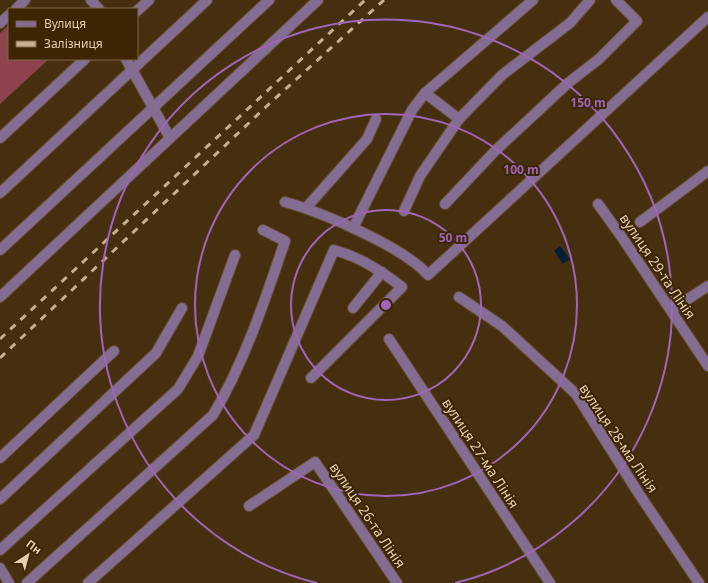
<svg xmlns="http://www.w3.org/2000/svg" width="708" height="583" font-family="'Noto Sans',sans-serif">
	<rect width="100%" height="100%" fill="#462f0e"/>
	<path fill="#8f424d" d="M9,25V59H49L0,104V33Z"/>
	<path fill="#061d36" d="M560,246L570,259L563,264L554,251Z"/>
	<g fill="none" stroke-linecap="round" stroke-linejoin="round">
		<g stroke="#634c2b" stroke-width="12">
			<g id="minor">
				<path d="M91,0L99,9"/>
				<path d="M16,9L25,0"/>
				<path d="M137,11L149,0"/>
				<path d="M0,23L9,15"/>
				<path d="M126,59L170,138"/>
				<path d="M425,93L459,119"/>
				<path d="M0,138L85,59"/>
				<path d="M0,193L207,0"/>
				<path d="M285,202C321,212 404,247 428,275L708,17"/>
				<path d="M445,204L496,150L568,83L599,59L637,21L616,0"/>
				<path d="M598,204L621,236L708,366"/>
				<path d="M306,208L367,139L376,119"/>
				<path d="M404,211L420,176L459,119L502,75L570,23L590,0"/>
				<path d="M640,222L708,171"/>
				<path d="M353,228L412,110L425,93L533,0"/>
				<path d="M0,250L269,0"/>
				<path d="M0,297L318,0"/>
				<path d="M459,297L502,326L576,394L639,494L699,583"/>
				<path d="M353,308L382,272"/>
				<path d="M671,310L708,286"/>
				<path d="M389,339L550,583"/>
				<path d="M0,458L114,351"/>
				<path d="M0,499L156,353L182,308"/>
				<path d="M249,506L315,462L397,583"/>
				<path d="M0,550L178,389L198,356L235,255"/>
				<path d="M0,568L9,583"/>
				<path d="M27,583L213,415C245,361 265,300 285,241L263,230"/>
				<path d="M88,583L254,435L334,250C360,257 381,271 402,287L311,378"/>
			</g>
		</g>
		<use href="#minor" stroke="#846c92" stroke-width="10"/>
		<g stroke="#c6ae90" stroke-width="3" stroke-dasharray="7 7" stroke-linecap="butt">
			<path d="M0,339L365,0"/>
			<path d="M0,358L269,104L384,0"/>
		</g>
	</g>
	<g fill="none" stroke="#a065ba" stroke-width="2">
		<circle cx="386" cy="305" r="95"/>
		<circle cx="386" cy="305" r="191"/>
		<path d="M317 583A286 286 0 1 1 455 583"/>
	</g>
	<g text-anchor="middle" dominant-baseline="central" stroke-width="4" stroke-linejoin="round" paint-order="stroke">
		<g font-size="14" fill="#e6ceb1" stroke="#3b2503">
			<text transform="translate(658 266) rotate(56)">вулиця 29-та Лінія</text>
			<text transform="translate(619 438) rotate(56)">вулиця 28-ма Лінія</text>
			<text transform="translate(481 453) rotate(57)">вулиця 27-ма Лінія</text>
			<text transform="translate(368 515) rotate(56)">вулиця 26-та Лінія</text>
		</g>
	</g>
	<circle cx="386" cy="305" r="6" fill="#a065ba" stroke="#3b2503" stroke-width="2"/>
	<g font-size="12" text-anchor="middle" font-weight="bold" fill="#a065ba" stroke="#3b2503" stroke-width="4" stroke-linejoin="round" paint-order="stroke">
		<text x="588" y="107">150 m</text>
		<text x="521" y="174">100 m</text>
		<text x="453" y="242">50 m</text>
	</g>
	<rect x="8" y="8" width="130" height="52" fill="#3b2503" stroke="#7f6949"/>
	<rect x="16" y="21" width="20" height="6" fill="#846c92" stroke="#7f6949"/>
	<text x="44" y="28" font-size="12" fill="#e6ceb1">Вулиця</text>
	<rect x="16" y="41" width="20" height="6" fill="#c6ae90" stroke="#7f6949"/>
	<text x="44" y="48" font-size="12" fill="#e6ceb1">Залізниця</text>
	<g transform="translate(28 555) rotate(36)" stroke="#3b2503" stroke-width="3" paint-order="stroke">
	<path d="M0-3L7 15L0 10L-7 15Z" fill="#e6ceb1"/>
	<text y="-6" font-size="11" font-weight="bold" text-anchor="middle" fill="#e6ceb1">Пн</text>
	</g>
</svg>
